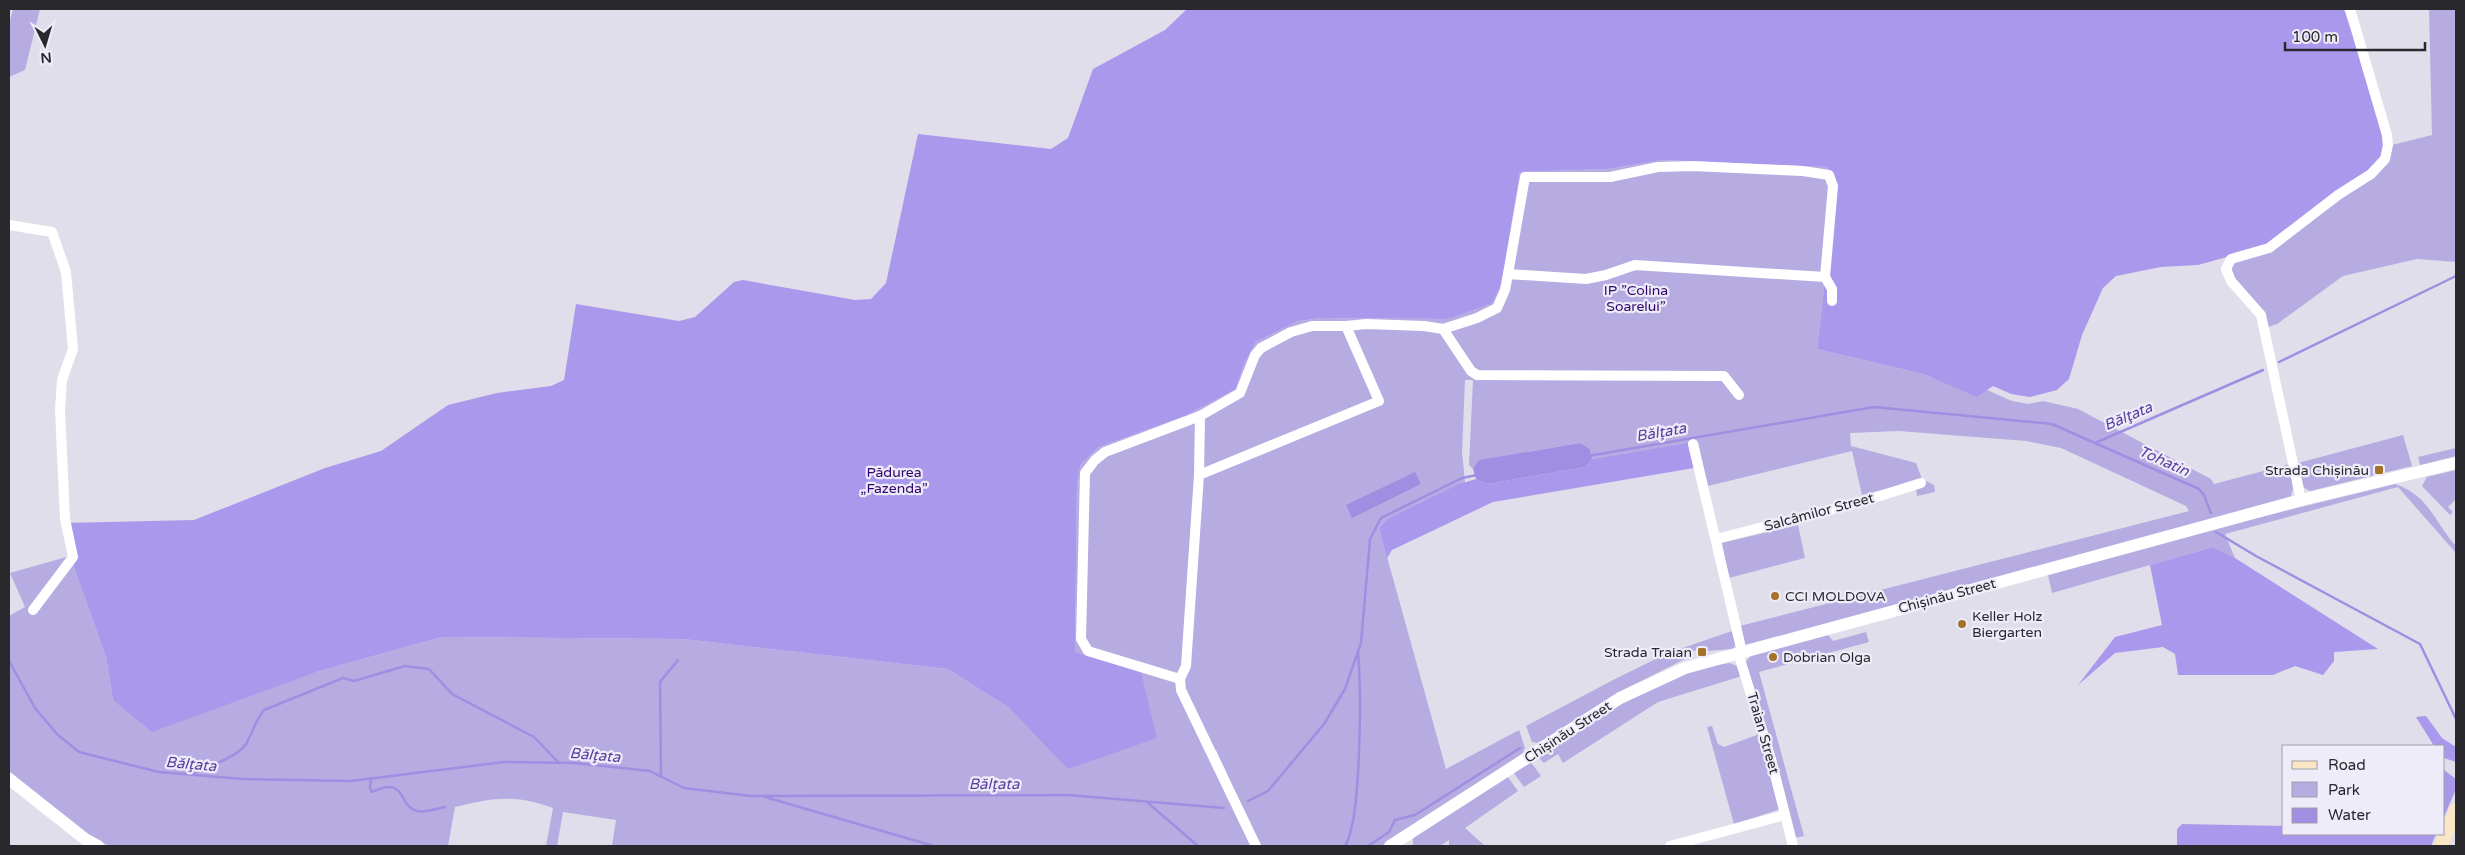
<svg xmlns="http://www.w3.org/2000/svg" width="2465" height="855" font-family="'Varela Round',sans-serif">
	<rect width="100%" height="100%" fill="#e0deeb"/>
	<g fill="#b6ace2">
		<path d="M13,9H40L25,70L9,77V24Z"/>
		<path d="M2429,9H2456V262L2417,259L2343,276L2277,324L2268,327L2233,277L2231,265L2392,145L2432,135Z"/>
		<path d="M1662,160L1827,167L1836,185L1817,349L1923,374L1977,396L1987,390L2012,401L2028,404L2043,401L2078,409L2211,479L2214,484L2290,464L2293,489L2290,499L1745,645L1740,626L2189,511L2186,506L2061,448L2026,441L1899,431L1850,433L1851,446L1916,463L1922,479L1934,485L1935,492L1917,496L1916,487L1921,480L1862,495L1852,451L1708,486L1698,442L1592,459L1590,449L1580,443L1480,460L1473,469L1469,465L1473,380H1465L1462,452L1465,482L1387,519L1379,528L1446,769L1519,730L1525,748L1522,755L1382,846H1260L1216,750L1207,753L1251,846H612L616,820L563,812L557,846H546L553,808C513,794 494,798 455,807L448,846H110L94,839L9,771V616L25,607L10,573L70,556L106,657L113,700L316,672L442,637L683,639L948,669L1009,708L1069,769L1091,658L1075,652L1077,483L1081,464L1099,447L1185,416L1236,389L1244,364L1256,342L1298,321L1322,318L1448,319L1502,282L1520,172L1608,169Z"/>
		<path d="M2403,435L2412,466L2310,491L2304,488L2298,463Z"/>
		<path d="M2456,448V456L2420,465L2418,457Z"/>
		<path d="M2456,470V499L2448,507L2453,512L2450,515L2422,486L2427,477Z"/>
		<path d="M2395,484C2430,496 2434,522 2456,546V553L2398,487L2225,534L2235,558L2213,547L2052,593L2048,575L2220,527Z"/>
		<path d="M1798,525L1805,558L1729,578L1722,543Z"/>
		<path d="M1732,631L1736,646L1732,649L1708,651L1707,647L1690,652L1691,656L1625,689L1538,743L1532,742L1526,726L1615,679L1668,653Z"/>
		<path d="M1866,632L1869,642L1759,672L1804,836L1794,838L1745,663L1751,655L1828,635L1833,641Z"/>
		<path d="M1730,663L1739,667L1742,676L1658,702L1563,763L1558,754L1544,763L1538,757C1593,722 1664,669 1730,663Z"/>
		<path d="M1712,726L1718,744L1724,747L1757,735L1760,731L1781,809L1734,824L1707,727Z"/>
		<path d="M1530,761L1541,776L1524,787L1513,772Z"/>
		<path d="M1507,776L1518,791L1465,828L1485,846H1449V840L1440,846H1413V838Z"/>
	</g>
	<g fill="#a998ec">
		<path d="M1187,9H2344C2353,38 2392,133 2381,159C2379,164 2372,169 2369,173L2266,246L2198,265L2161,267L2116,276L2103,288L2082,335L2069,379L2057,390L2030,397L2011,394L1993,386L1977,397L1923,374L1817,349L1836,185L1827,167L1662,160L1608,169L1520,172L1502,282L1492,303L1448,319L1322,318L1298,321L1256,342L1244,364L1236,389L1185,416L1099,447L1081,464L1077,483L1075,652L1141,672L1157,738L1068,769L1009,708L948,669L683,639L442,637L316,672L152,732L113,700L106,657L70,556L63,523L194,520L325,468L381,451L448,405L497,393L551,386L564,380L576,304L679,321L695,317L734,282L743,280L855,300L871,299L886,283L918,134L1051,149L1068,138L1093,69L1165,30Z"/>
		<path d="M1688,443L1694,468L1493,502L1392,550L1387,558L1379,528L1387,519L1459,484L1476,479L1488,484L1585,467L1592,459Z"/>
		<path d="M2213,547L2235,558L2378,649L2334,652V661L2323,675L2295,666L2273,675H2178L2175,654L2163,647L2115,653L2078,685L2115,637L2162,625L2150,565Z"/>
		<path d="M2426,716L2442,738L2456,747V762L2444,758V746H2434L2416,717Z"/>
		<path d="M2444,770L2456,779V789L2444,817Z"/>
		<path d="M2182,824L2284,826V834H2436L2431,846H2177V829Z"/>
	</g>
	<g fill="#9f8ee1">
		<path d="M1580,443L1590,449L1592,459L1585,467L1488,484L1476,479L1473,469L1479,460Z"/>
		<path d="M1415,472L1421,484L1352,518L1346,505Z"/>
	</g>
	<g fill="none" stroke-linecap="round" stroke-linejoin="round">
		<g stroke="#9f8ee1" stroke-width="2.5">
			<path d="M2279,362L2456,276"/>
			<path d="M2095,443L2263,370"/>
			<path d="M1588,456L1874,407L2052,424L2199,489L2204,495L2211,513"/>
			<path d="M2216,532L2256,556L2420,644L2456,719"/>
			<path d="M9,661L35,708L57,734L79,752L159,772L243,779L351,781L504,762L575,763L650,771L684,788L751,796L1068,795L1224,808"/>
			<path d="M191,774C205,768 238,757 246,744C253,732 255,721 264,710L343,678L354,681L405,666L429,669L452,694L534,737L559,763"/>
			<path d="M661,777L660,682L678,660"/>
			<path d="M371,778L370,788L372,792C408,775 397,806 417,811C425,813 438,808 445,807"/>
			<path d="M765,797L934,846"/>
			<path d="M1248,801L1268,791L1324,724L1345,689L1361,643L1370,539L1381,518L1462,478L1477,475"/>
			<path d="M1148,803L1198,846"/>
			<path d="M1345,846C1362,820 1361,688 1358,653"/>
			<path d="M1368,846L1389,832L1395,820L1415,815L1520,748"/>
		</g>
		<g stroke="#fff" stroke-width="10">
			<path d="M9,225L52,232L66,272L73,349L62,380L60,410L65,519L73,557L33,610"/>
			<path d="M1508,274L1525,177H1610L1658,167L1692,166L1803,171L1829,175L1833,186L1825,277"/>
			<path d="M1443,329L1471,371L1477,375L1724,376L1739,395"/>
			<path d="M1693,444L1742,652"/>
			<path d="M1199,475L1379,401L1346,326L1366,324L1424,326L1443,329L1477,318L1497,308L1505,290L1508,274L1586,279L1606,275L1635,265L1825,277L1832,289V301"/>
			<path d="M2301,500L2261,315L2231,281L2226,269L2231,259L2269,248L2338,195L2371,174L2385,159L2388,145L2387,135L2350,9"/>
			<path d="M1716,539L1864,501L1921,483"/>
			<path d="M1738,653L1771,759L1793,846"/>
			<path d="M1180,679L1088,651L1081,639L1085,473L1095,460L1105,452L1200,416"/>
			<path d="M1256,846L1181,690L1180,679L1186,666L1199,475L1200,416L1240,393L1255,355L1261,348L1291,332L1312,326H1346"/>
			<path d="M1670,846L1785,815"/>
		</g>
		<g stroke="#fff" stroke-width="12">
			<path d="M9,779L85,839L98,846"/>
			<path d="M1390,846L1620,698L1685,668L2301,500L2456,463"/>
		</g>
		<path stroke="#fae5c5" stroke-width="14" d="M2441,846L2456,810"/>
	</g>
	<g fill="#a47228" stroke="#edecf8" stroke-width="2">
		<rect x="2374" y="465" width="10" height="10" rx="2.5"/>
		<circle cx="1775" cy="596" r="5"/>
		<circle cx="1962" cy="624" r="5"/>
		<rect x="1697" y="647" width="10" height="10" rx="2.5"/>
		<circle cx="1773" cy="657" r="5"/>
	</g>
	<g text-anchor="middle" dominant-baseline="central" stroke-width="4.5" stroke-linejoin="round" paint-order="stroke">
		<g font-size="14" fill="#32056c" stroke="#edecf8">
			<text x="1636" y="290">IP ”Colina<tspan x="1636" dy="16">Soarelui”</tspan></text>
			<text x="894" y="472">Pădurea<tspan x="894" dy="16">„Fazenda”</tspan></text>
		</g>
		<g font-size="14" fill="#29292d" stroke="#edecf8" text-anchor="start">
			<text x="2369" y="470" text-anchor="end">Strada Chișinău</text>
			<text x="1785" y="596">CCI MOLDOVA</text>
			<text x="1972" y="616">Keller Holz<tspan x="1972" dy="16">Biergarten</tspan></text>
			<text x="1692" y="652" text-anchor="end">Strada Traian</text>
			<text x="1783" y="657">Dobrian Olga</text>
		</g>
		<g font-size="14" fill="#29292d" stroke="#edecf8">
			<text transform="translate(1819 512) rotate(-15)">Salcâmilor Street</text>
			<text transform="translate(1947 596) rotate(-15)">Chișinău Street</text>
			<text transform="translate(1568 732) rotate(-33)">Chișinău Street</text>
			<text transform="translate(1763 733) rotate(74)">Traian Street</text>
		</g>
		<g font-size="15" font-style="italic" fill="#5a3d9f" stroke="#edecf8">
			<text transform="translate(2128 416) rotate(-23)">Bălţata</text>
			<text transform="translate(1661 432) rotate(-10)">Bălţata</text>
			<text transform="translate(2164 461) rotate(24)">Tohatin</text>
			<text transform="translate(595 755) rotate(5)">Bălţata</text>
			<text transform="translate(191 764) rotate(5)">Bălţata</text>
			<text x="994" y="784">Bălţata</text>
		</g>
	</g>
	<rect width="2465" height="855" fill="none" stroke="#29292d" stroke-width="20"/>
	<rect x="2282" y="745" width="162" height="90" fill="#edecf8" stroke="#9f9ea7"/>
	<rect x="2292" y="761" width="25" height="8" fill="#fae5c5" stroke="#9f9ea7"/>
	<text x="2328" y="770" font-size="15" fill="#29292d">Road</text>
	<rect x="2292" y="782" width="25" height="15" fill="#b6ace2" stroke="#9f9ea7"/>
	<text x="2328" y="795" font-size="15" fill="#29292d">Park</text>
	<rect x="2292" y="808" width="25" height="15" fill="#9f8ee1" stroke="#9f9ea7"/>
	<text x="2328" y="820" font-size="15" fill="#29292d">Water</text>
	<g transform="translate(45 45) rotate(175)" stroke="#edecf8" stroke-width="4" paint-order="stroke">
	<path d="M0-4L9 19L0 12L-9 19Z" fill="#29292d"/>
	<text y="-8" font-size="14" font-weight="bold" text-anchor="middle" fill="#29292d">N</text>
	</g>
	<path d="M2285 42v8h140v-8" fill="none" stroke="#29292d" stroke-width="2.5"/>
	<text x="2292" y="42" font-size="15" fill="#29292d" stroke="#edecf8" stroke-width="4" paint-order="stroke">100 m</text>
</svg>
